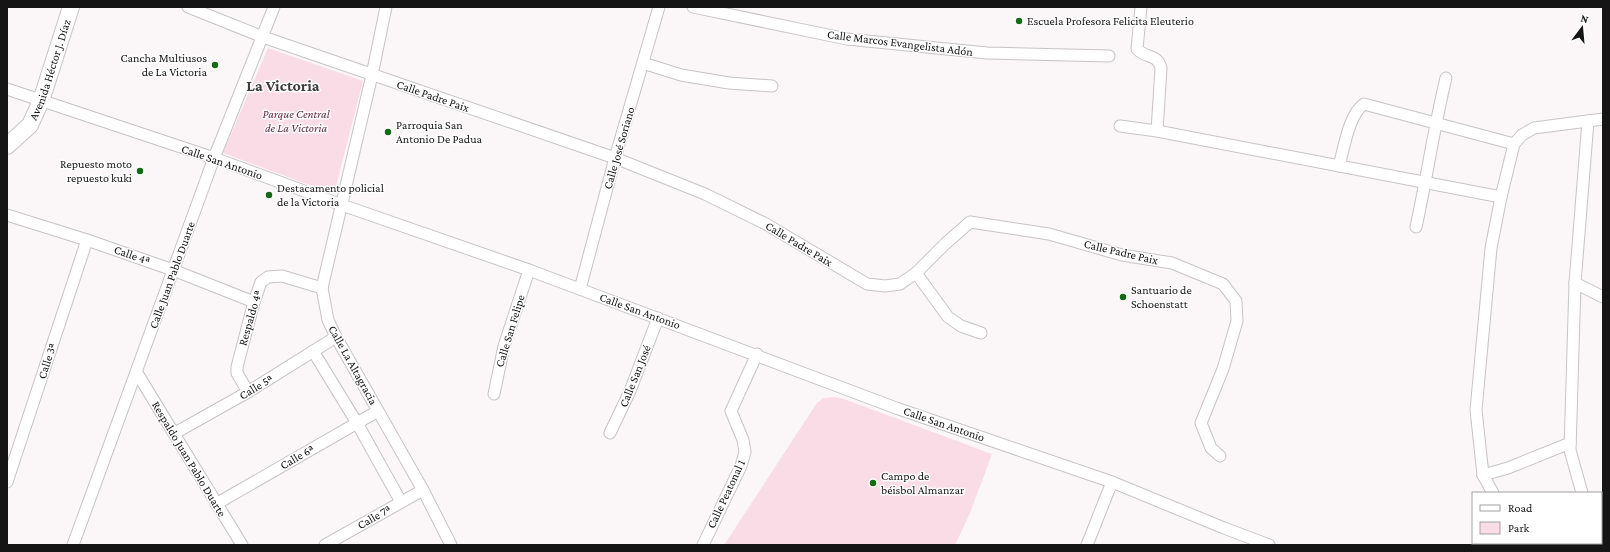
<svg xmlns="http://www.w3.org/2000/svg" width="1610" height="552" font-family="'Crimson Pro',serif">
	<rect width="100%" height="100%" fill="#fbf6f8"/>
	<g fill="#fadce7">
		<path d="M268,48L363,81L334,194L223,153Z"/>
		<path d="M834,397L844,399L992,454L970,513L955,545H724L817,403L823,398Z"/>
	</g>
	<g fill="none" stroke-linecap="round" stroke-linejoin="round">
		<g stroke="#c8c3c4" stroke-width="13">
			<g id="street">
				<path d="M188,7L263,37L615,158L705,194L766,224L867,284L885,286L900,284L916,273L945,244L970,222L1049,234L1122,255L1172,263L1223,284L1236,301L1237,321L1223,369L1201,423L1211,448L1220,456"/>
				<path d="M386,7L372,75L322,288L328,320L336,337L423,490L451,545"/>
				<path d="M693,7L847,39L987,53L1109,56"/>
				<path d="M1141,7L1137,49C1146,59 1157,53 1161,68L1157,131"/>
				<path d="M643,63L681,75L729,83L772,86"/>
				<path d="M7,89L214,158L342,205L529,270L896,408L1112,482L1224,528L1269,545"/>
				<path d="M1120,126L1157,131L1501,197"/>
				<path d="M1339,166C1344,148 1349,114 1364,104L1514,144"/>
				<path d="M7,215L87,240L173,270L254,302"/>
				<path d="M1416,227C1427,177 1434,127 1446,78"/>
				<path d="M916,273L948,317L961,326L981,333"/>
				<path d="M1575,283L1603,297"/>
				<path d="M580,289L615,158L659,7"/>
				<path d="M313,351L357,423L401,502"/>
				<path d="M137,373L242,545"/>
				<path d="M248,392L237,373V367L254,302L261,282L268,277L282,276L322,288"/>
				<path d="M494,394L504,346L529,270"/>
				<path d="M175,433L248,392L336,337"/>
				<path d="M610,433L630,391L658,318"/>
				<path d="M1483,475L1508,468L1570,443"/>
				<path d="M7,482L87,240"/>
				<path d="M1493,493L1483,475L1476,410L1491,248L1501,197L1514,144L1522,135L1534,128L1603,119"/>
				<path d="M1582,493L1570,450L1575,283L1588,121"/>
				<path d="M216,504L378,411"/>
				<path d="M1596,543V545"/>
				<path d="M73,545L214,158L274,7"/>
				<path d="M325,545L423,490"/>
				<path d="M703,545L741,466L745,452L743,440L731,411L757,354"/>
				<path d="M1087,545L1112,482"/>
				<path d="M1509,545V543"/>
			</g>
		</g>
		<g stroke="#c8c3c4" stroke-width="18">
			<g id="secondary">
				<path id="s1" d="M7,146L30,125L41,101L71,7"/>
			</g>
		</g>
		<use href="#street" stroke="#fff" stroke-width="11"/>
		<use href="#secondary" stroke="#fff" stroke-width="16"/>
	</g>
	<g fill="#136b14" stroke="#fff" stroke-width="1.5">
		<circle cx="1019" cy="21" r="4"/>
		<circle cx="215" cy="65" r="4"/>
		<circle cx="388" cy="132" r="4"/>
		<circle cx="140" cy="171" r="4"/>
		<circle cx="269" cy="195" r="4"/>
		<circle cx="1123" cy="297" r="4"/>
		<circle cx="873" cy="483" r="4"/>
	</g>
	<g text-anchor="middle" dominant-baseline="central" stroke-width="3" stroke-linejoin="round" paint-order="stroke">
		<g font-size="12" fill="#161515" stroke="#fff" text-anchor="start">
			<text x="1027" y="21">Escuela Profesora Felicita Eleuterio</text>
			<text x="207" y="58" text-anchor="end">Cancha Multiusos<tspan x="207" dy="14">de La Victoria</tspan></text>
			<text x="396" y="125">Parroquia San<tspan x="396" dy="14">Antonio De Padua</tspan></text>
			<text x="132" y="164" text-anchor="end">Repuesto moto<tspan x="132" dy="14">repuesto kuki</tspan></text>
			<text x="277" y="188">Destacamento policial<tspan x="277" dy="14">de la Victoria</tspan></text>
			<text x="1131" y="290">Santuario de<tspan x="1131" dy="14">Schoenstatt</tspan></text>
			<text x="881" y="476">Campo de<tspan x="881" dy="14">béisbol Almanzar</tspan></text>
		</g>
		<g font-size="12" fill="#161515" stroke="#fff">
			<text transform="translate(900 43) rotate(7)">Calle Marcos Evangelista Adón</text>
			<text stroke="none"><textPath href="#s1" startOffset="90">Avenida Héctor J. Díaz</textPath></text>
			<text transform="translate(433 96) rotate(19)">Calle Padre Paix</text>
			<text transform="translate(619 148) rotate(-74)">Calle José Soriano</text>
			<text transform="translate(222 162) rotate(19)">Calle San Antonio</text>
			<text transform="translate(799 244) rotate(31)">Calle Padre Paix</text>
			<text transform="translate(1121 252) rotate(13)">Calle Padre Paix</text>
			<text transform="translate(132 255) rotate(19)">Calle 4ª</text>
			<text transform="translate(172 275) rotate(-70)">Calle Juan Pablo Duarte</text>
			<text transform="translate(640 311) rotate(20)">Calle San Antonio</text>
			<text transform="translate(250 318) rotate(-74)">Respaldo 4ª</text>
			<text transform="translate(510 331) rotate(-73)">Calle San Felipe</text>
			<text transform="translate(47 361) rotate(-72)">Calle 3ª</text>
			<text transform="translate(353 365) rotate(61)">Calle La Altagracia</text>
			<text transform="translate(635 376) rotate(-68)">Calle San José</text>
			<text transform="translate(256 387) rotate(-31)">Calle 5ª</text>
			<text transform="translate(944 424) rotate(19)">Calle San Antonio</text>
			<text transform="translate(297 457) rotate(-30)">Calle 6ª</text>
			<text transform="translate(189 459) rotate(59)">Respaldo Juan Pablo Duarte</text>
			<text transform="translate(726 494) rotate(-65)">Calle Peatonal 1</text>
			<text transform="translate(374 517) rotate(-30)">Calle 7ª</text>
		</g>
		<g font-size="12" font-style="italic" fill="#632e46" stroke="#fff">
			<text x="296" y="114">Parque Central<tspan x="296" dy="14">de La Victoria</tspan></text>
		</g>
		<g font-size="16" font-weight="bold" fill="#3e3b3c" stroke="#fff">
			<text x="283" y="85">La Victoria</text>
		</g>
	</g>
	<rect width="1610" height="552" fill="none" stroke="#161515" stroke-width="16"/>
	<rect x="1472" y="492" width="130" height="52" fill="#ffffff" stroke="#a2a1a1"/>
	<rect x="1480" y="505" width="20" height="6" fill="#ffffff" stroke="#a2a1a1"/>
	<text x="1508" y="512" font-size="12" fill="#161515">Road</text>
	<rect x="1480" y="522" width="20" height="12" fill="#fadce7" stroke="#a2a1a1"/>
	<text x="1508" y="532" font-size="12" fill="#161515">Park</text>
	<g transform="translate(1582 28) rotate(16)" stroke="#ffffff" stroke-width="3" paint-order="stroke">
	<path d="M0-3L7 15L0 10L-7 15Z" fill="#161515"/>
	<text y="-6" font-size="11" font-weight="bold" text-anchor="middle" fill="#161515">N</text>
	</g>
</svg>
